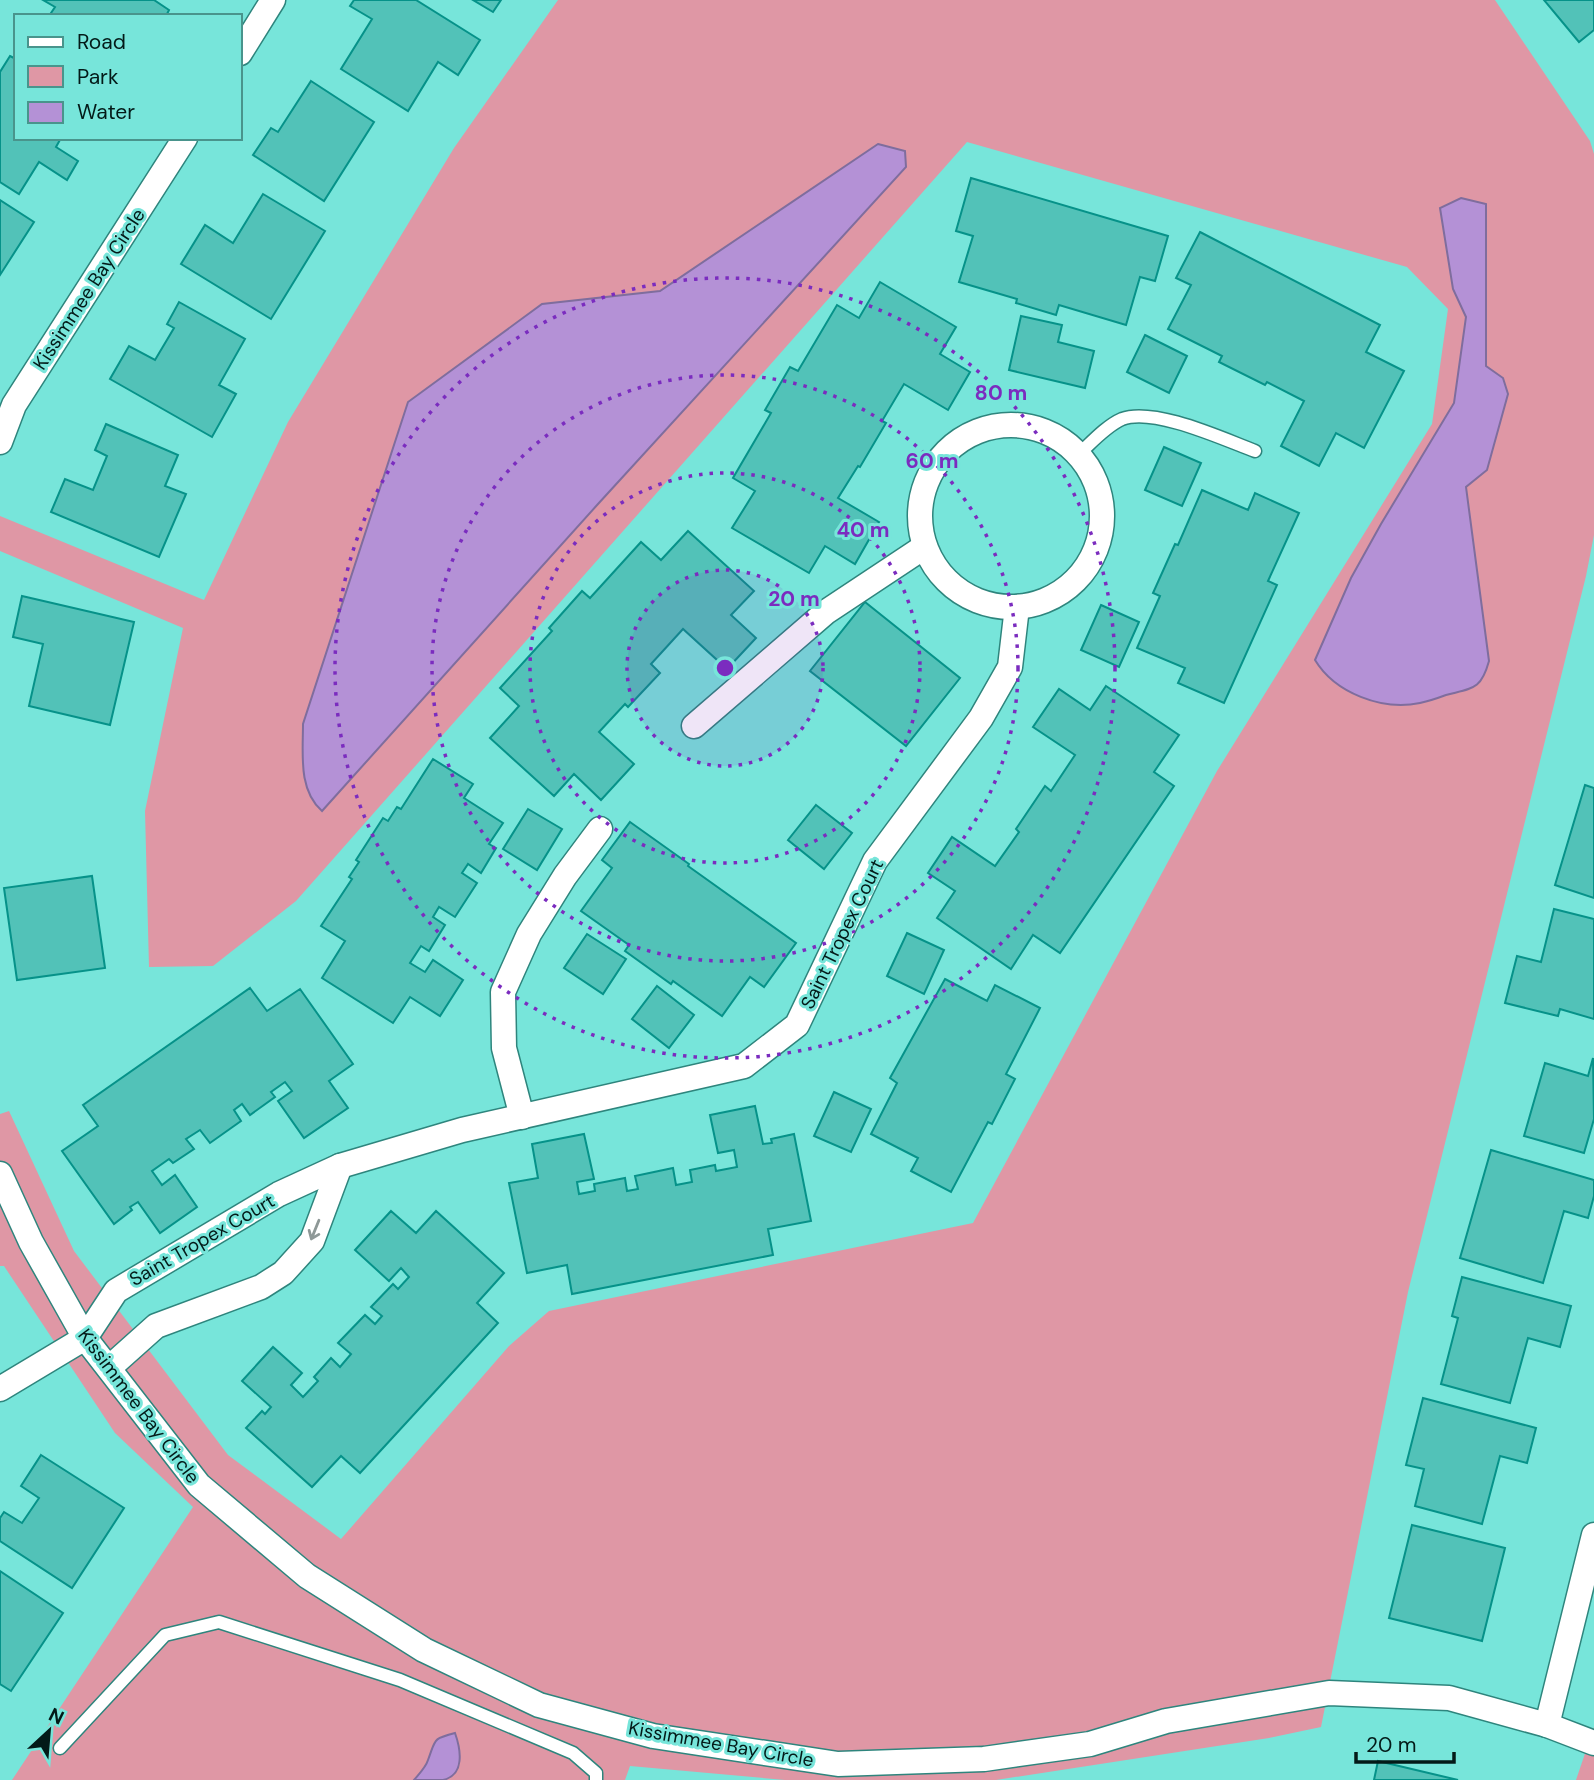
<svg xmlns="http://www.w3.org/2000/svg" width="1594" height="1780" font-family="'DM Sans',sans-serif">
	<rect width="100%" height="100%" fill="#77e5da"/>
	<g fill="#df97a5">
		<path d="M558,0H1495L1590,141L1594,154V535L1586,576L1408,1292L1321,1727L1269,1738L996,1780H785L630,1766L625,1780H12L193,1507L115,1433L4,1266H0V1114L9,1111L74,1251L228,1455L341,1539L509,1346L549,1311L973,1223L1217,771L1432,424L1448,309L1407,267L967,142L296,901L213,966L149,967L145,811L183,628L0,551V516L204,600L288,422L454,148Z"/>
		<path d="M1594,1727V1780H1576Z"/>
	</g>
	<g fill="#b491d6" stroke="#7f6d9d" stroke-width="2">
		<path d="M878,144L905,151L906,167L598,504L322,811C298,790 303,754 303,724L408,402L542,304L660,291Z"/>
		<path d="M1461,198L1486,204V366L1503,378L1508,394L1487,470L1466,487L1489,661C1481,690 1473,688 1446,695C1438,698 1429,701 1420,703C1382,711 1335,693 1315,660L1351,578L1381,524L1454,403L1466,317L1453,289L1440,208Z"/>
		<path d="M455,1733C461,1750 465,1775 443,1780C434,1780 423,1780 414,1780C419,1774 426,1767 428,1760C436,1739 432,1739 455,1733Z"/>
	</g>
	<g fill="#52c2b8" stroke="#069289" stroke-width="2">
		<path d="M43,0H154L169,10L166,16H49L55,7Z"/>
		<path d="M354,0H416L480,40L458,75L438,62L408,111L341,69L372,19L350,6Z"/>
		<path d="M473,0H501L493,12Z"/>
		<path d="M1544,0H1594V30L1579,42Z"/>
		<path d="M10,56L16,59V138H61L56,147L78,161L67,180L39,162L19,194L0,182V72Z"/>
		<path d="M311,81L374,122L324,201L253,155L271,128L278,132Z"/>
		<path d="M971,178L1168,236L1155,281L1140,277L1126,325L1059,305L1056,315L1016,303L1017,299L959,282L973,236L956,231Z"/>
		<path d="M263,194L325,231L271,319L181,264L205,225L233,243Z"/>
		<path d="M0,200L34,222L0,275Z"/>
		<path d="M1200,232L1380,325L1366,352L1404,371L1364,448L1336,433L1319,466L1281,446L1304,401L1267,382L1265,385L1219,362L1222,356L1168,329L1191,285L1176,278Z"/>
		<path d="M880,282L956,327L940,354L970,372L948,410L904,384L882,421L886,423L860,467L858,466L838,498L879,522L855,564L825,546L809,573L732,528L755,491L733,478L771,413L765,410L790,367L798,371L837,305L859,318Z"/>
		<path d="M179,302L245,339L219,385L236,394L212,437L110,379L129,346L155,360L174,328L167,324Z"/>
		<path d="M1021,316L1062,325L1058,342L1094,351L1085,388L1009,370Z"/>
		<path d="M1145,335L1187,356L1169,393L1127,372Z"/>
		<path d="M106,424L178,455L165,486L186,494L159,557L51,512L65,479L93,490L107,456L95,450Z"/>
		<path d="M1164,447L1201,463L1182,506L1145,490Z"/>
		<path d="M1202,490L1248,510L1255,493L1299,513L1268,581L1277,585L1224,703L1178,683L1185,668L1137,648L1160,596L1153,593L1175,544L1178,545Z"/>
		<path d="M688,531L754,591L731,615L756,638L727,669L683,629L651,664L660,673L628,707L625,704L599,732L634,764L601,800L574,774L554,796L490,738L519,706L500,688L552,631L549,628L582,591L590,598L641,542L661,560Z"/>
		<path d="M22,596L134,622L110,725L29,706L43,644L13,637Z"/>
		<path d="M865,602L960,678L906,746L810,671Z"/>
		<path d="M1101,605L1139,622L1119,667L1081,650Z"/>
		<path d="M1106,686L1179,735L1154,772L1174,786L1060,953L1033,935L1011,969L937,918L955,891L928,873L952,837L995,866L1019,832L1016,829L1045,786L1051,791L1075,755L1033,727L1059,689L1090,710Z"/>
		<path d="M433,759L473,784L464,798L503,823L489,844L496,848L481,873L468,864L462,873L477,883L455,917L439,907L433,917L445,925L429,951L421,946L410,963L425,972L433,960L463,980L440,1016L410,997L393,1023L322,978L345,941L321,926L352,879L349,877L359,862L356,860L383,818L388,821L397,807L401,809Z"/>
		<path d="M1585,785L1594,788V898L1555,885Z"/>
		<path d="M816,805L852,833L824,869L788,840Z"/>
		<path d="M528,809L562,829L537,870L503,849Z"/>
		<path d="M630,822L689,864L688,866L796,943L764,987L750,977L722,1016L673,981L671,984L625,951L629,945L581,911L612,868L602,860Z"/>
		<path d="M92,876L105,968L17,980L4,888Z"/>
		<path d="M1554,909L1594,919V1019L1560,1009L1558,1016L1505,1003L1517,956L1541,962Z"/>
		<path d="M907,933L944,950L924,994L887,976Z"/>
		<path d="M587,934L626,959L603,994L564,968Z"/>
		<path d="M945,979L987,1001L995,985L1040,1008L1006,1074L1015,1079L992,1124L988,1122L951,1192L911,1171L918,1158L871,1134L897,1083L890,1078Z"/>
		<path d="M657,986L694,1015L669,1048L632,1019Z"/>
		<path d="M250,988L267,1011L300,989L353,1064L329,1081L348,1108L304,1138L278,1101L292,1091L285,1082L271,1092L275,1097L250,1115L242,1104L234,1110L241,1121L210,1143L200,1130L186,1139L194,1149L173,1163L169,1159L152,1171L162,1185L175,1175L197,1207L160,1233L138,1202L130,1207L132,1210L114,1224L62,1151L98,1126L83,1105Z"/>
		<path d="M1593,1058L1594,1119L1584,1153L1524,1136L1545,1063L1588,1076Z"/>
		<path d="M834,1092L871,1109L851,1152L814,1136Z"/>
		<path d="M755,1106L763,1144L772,1143L771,1139L794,1134L811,1221L768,1229L773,1255L572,1294L567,1265L527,1273L509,1183L538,1178L532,1144L584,1134L594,1179L577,1182L579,1194L595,1191L594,1184L625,1178L627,1191L638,1189L635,1176L673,1168L676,1185L692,1182L690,1170L715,1165L716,1171L737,1167L734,1150L718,1153L710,1115Z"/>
		<path d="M1491,1150L1594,1180V1196L1588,1218L1564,1211L1543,1283L1460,1258Z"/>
		<path d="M391,1211L416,1233L436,1211L504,1273L477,1303L498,1323L360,1473L341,1456L312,1487L246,1428L262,1411L265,1414L271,1407L242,1381L273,1347L302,1373L291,1385L303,1397L318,1381L314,1377L331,1358L340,1367L351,1354L338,1343L365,1315L375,1324L382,1316L371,1307L393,1284L398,1289L409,1277L401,1268L389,1281L355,1250Z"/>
		<path d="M1462,1277L1571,1306L1560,1347L1528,1338L1510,1403L1441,1384L1458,1318L1452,1316Z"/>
		<path d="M1423,1398L1536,1428L1527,1463L1500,1456L1482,1524L1415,1506L1424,1469L1406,1465Z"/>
		<path d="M41,1455L124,1508L72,1588L0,1541V1518L4,1512L22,1523L39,1498L21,1486Z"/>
		<path d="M1412,1525L1505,1548L1482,1641L1389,1618Z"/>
		<path d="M0,1571L63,1613L11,1691L0,1684Z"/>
		<path d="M1378,1761L1458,1780H1374Z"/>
	</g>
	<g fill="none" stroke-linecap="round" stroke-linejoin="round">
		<g stroke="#2e857d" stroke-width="15">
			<g id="lane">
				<path d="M1079,454C1091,443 1106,426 1122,419C1154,407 1223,439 1255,451"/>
				<path d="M60,1748L165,1635L219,1622L400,1680L573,1753L596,1773V1780"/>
			</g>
		</g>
		<g stroke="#2e857d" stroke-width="27">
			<g id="street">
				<path d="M240,53L273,0"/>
				<circle cx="1011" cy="516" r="91"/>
				<path d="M0,442L14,405L185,138"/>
				<path d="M694,726L826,612L924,547"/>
				<path d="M522,1117L504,1048L503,992L529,934L565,876L600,829"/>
				<path d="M0,1174L31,1242L85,1338L199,1485L307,1576L424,1650L539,1705L653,1736L838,1764L984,1759L1090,1744L1166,1721L1329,1693L1449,1698L1547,1725L1594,1743"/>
				<path d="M109,1368L156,1326L261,1287L283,1273L312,1241L340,1166"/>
				<path d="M0,1389L85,1338L116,1291L279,1194L340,1166L462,1130L744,1066L797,1025L875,861L981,718L1010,667L1017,607"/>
				<path d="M1547,1725L1594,1535"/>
			</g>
		</g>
		<use href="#lane" stroke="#fff" stroke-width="12"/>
		<use href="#street" stroke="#fff" stroke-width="24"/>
	</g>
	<defs><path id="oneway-shaft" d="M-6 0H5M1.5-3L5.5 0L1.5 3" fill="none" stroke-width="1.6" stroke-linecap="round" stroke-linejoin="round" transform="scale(1.75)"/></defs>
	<use stroke="#8e9897" href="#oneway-shaft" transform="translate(315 1230) rotate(112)"/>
	<circle cx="725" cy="668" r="98" fill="#7b2cbf" fill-opacity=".12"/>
	<g fill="none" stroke="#7b2cbf" stroke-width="3.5" stroke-dasharray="3.5 7">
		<circle cx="725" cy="668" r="98"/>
		<circle cx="725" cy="668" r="195"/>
		<circle cx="725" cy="668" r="293"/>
		<circle cx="725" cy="668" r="390"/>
	</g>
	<g text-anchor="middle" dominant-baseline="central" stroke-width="6" stroke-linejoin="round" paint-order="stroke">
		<g font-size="19" fill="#031a18" stroke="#77e5da">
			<text transform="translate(89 289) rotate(-57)">Kissimmee Bay Circle</text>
			<text transform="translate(842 934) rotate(-64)">Saint Tropex Court</text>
			<text transform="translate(202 1240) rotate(-30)">Saint Tropex Court</text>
			<text transform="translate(139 1406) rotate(53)">Kissimmee Bay Circle</text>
			<text transform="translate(721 1744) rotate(10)">Kissimmee Bay Circle</text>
		</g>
	</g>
	<circle cx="725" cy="668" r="10" fill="#7b2cbf" stroke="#77e5da" stroke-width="3.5"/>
	<g font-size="21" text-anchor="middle" font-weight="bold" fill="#7b2cbf" stroke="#77e5da" stroke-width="6" stroke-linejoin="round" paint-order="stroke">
		<text x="1001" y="400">80 m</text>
		<text x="932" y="468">60 m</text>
		<text x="863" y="537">40 m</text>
		<text x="794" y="606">20 m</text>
	</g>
	<rect x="14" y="14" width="228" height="126" fill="#77e5da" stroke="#49948c" stroke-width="2"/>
	<rect x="28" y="37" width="35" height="10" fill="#ffffff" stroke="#49948c" stroke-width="2"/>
	<text x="77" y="49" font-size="21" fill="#031a18">Road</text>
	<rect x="28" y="66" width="35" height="21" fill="#df97a5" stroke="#49948c" stroke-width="2"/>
	<text x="77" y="84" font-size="21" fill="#031a18">Park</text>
	<rect x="28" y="102" width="35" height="21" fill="#b491d6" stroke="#49948c" stroke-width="2"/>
	<text x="77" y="119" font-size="21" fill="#031a18">Water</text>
	<g transform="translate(49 1731) rotate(26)" stroke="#77e5da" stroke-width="5" paint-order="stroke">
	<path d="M0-5L12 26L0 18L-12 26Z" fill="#031a18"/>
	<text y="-10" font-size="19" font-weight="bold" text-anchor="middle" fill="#031a18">N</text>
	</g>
	<path d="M1356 1752v10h98v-10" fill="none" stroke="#031a18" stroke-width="3.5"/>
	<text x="1366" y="1752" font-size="21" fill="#031a18" stroke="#77e5da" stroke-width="5" paint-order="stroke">20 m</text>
</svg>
